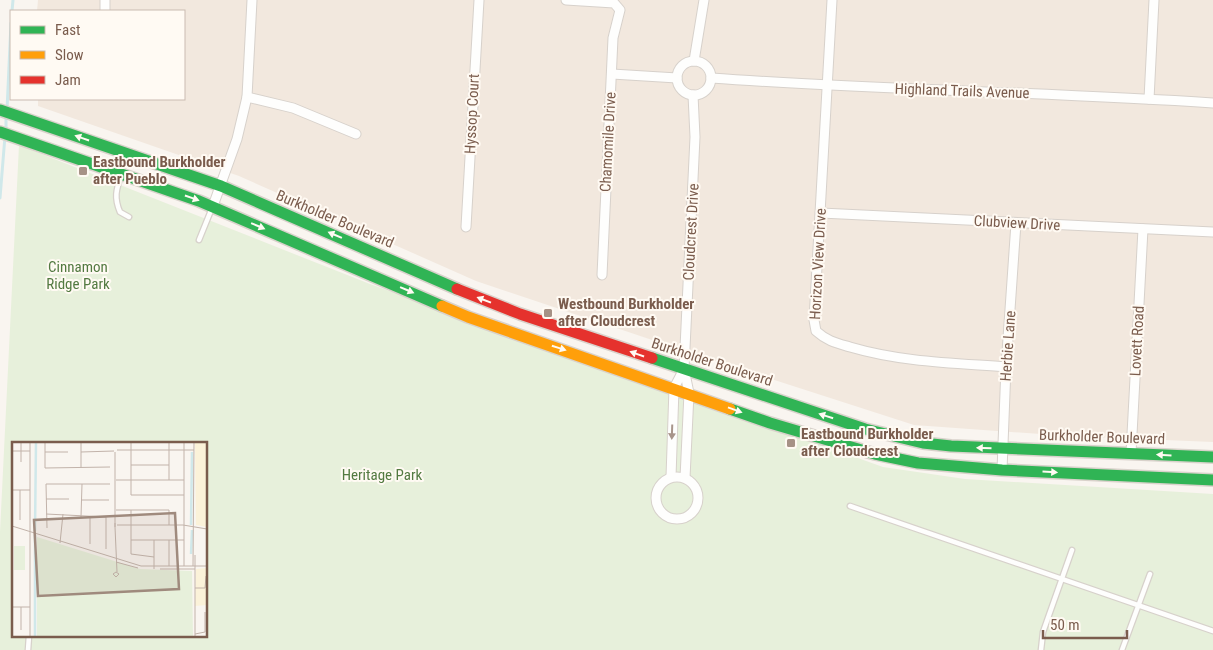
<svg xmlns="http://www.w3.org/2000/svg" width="1213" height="650" font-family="'Roboto Condensed',sans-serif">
	<rect width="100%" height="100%" fill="#f9f5f0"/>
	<path fill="#f2e8de" d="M38,0H1213V442L1069,436L914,425L706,358L476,281L239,176L38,106V99H184V11H37Z"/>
	<path fill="#e7f0db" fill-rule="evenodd" d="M19,145L370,284L883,467L965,479L1213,494V650H0V532ZM14,444H206V636H14Z"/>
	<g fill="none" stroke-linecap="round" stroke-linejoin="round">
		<g stroke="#d0e8ea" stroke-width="3">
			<path d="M12,11L13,0"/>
			<path d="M7,110L11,23"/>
			<path d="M6,130V116"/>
			<path d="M0,198L5,136"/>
		</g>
		<g stroke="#d7d1cb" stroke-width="7">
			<g id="lane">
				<path d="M121,176C116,190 114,198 120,212L129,217"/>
				<path d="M199,240L212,208"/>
				<path d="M850,506L1213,631"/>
				<path d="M28,650L29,636"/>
				<path d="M1041,650L1043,632L1072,550"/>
				<path d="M1122,650L1150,574"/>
			</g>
		</g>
		<g stroke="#d7d1cb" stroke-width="11">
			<g id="street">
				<path d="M105,0V11"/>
				<path d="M566,0L614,3L620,10L613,38L602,275"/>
				<path d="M832,0L814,320L816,331C827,341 836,343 850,347C901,362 953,363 1006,367"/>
				<path d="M694,61L704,0"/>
				<circle cx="694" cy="78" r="17"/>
				<path d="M612,74L677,78"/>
				<path d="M711,78C878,90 1046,92 1213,103"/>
				<path d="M247,97L293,108L356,134"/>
				<path d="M1149,99L1154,0"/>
				<path d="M213,206L237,139L247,97L252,0"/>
				<path d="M821,213L1213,232"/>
				<path d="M466,227L479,0"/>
				<path d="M1131,453L1143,229"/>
				<path d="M1002,470L1006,367L1016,223"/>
				<circle cx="677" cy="498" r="21"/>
				<path d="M671,477L674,388L684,369"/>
				<path d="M685,478L689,393L684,369L695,137L693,95"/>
			</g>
		</g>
		<g stroke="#d9d2cb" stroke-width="14">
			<g id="fast">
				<path d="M0,110L221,186L457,289"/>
				<path d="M0,132L199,201L442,306"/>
				<path d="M652,358L865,429L923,443L951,446L1213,457"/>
				<path d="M730,409L770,423L875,454L918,463L1002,470L1213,480"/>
			</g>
		</g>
		<g stroke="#d9d2cb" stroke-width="14">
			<path id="slow" d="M442,306L468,317L730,409"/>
		</g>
		<g stroke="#d9d2cb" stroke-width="14">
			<path id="jam" d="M457,289L520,314L652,358"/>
		</g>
		<use href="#lane" stroke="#fefefd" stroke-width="4.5"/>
		<use href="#street" stroke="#fefefd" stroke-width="9"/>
		<use href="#fast" stroke="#30b455" stroke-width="11"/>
		<use href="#slow" stroke="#ff9f0a" stroke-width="11"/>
		<use href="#jam" stroke="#e5322d" stroke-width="11"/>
	</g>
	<defs><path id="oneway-solid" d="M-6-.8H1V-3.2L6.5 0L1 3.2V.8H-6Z" transform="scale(1.25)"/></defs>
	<g fill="#fffaf3">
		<use href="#oneway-solid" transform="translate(82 138) rotate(-161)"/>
		<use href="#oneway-solid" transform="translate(192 198) rotate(19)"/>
		<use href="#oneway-solid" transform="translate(258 226) rotate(23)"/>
		<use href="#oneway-solid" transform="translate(335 235) rotate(-157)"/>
		<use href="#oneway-solid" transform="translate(407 290) rotate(23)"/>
		<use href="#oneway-solid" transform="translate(484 300) rotate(-159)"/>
		<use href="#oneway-solid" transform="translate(559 348) rotate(18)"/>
		<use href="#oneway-solid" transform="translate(637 354) rotate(-161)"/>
		<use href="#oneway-solid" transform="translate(735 410) rotate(20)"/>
		<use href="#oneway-solid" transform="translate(826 416) rotate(-162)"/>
		<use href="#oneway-solid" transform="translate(984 448) rotate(-178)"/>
		<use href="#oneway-solid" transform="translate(1164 455) rotate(-177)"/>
		<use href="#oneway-solid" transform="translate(1050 472) rotate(3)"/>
	</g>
	<use fill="#a8958b" href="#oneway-solid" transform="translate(672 432) rotate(92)"/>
	<g fill="#a69286" stroke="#fffaf3" stroke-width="2">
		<rect x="78" y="166" width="10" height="10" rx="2.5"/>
		<rect x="543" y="308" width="10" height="10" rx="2.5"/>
		<rect x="786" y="438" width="10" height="10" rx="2.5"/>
	</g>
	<g text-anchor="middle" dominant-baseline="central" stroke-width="4" stroke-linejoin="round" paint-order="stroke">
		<g font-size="15" fill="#7a5c4d" stroke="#fffaf3">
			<text transform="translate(962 91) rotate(2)">Highland Trails Avenue</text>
			<text transform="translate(472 114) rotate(-87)">Hyssop Court</text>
			<text transform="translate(608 142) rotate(-87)">Chamomile Drive</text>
			<text transform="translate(335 219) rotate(23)">Burkholder Boulevard</text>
			<text transform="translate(1017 223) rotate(3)">Clubview Drive</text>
			<text transform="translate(691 232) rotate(-87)">Cloudcrest Drive</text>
			<text transform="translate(818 264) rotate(-87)">Horizon View Drive</text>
			<text transform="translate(1137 341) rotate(-87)">Lovett Road</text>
			<text transform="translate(1008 346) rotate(-86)">Herbie Lane</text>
			<text transform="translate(712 362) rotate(18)">Burkholder Boulevard</text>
			<text transform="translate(1102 437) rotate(2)">Burkholder Boulevard</text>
		</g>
		<g font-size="15" font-weight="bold" fill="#7a5c4d" stroke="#fffaf3" text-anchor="start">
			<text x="93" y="162">Eastbound Burkholder<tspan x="93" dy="17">after Pueblo</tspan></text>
			<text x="558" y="304">Westbound Burkholder<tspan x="558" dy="17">after Cloudcrest</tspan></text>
			<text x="801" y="434">Eastbound Burkholder<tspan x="801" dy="17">after Cloudcrest</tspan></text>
		</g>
		<g font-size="15" fill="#537a41" stroke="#fffaf3">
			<text x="78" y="267">Cinnamon<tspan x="78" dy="17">Ridge Park</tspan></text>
			<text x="382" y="475">Heritage Park</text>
		</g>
	</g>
	<g transform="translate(12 442)">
		<rect width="195" height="195" fill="#f9f5f0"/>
		<path d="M25,95L128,127L180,129L181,195H25ZM2,104H13V128H2Z" fill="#e7f0db"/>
		<path d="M183,0H195V85L184,83ZM195,126V163L183,164L184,127Z" fill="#fbf2d9"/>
		<path fill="none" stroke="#d0e8ea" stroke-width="2.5" d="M179,83L180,10M23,89L24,0M179,112L180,88M23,195V93"/>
		<path fill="none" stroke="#c2b3aa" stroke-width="1" d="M33,0V26L98,25M69,0V26M119,0V53H172M105,8H182M0,9H18M33,10H56M69,10L102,9M9,20V0M119,23H157M104,38H172M157,38V0M0,48H18M34,57H57M69,58H97M104,68H157V83M119,68V112L142,115M34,72L94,75V107M69,75L70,42M8,78V48M103,81V85V10M105,83H171L195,87M0,84L129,124H183V195M103,85L105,130M35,86L34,42H98M119,98H172M157,98V124M48,101L51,72M78,102V75M183,113V124H195M104,120L126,126M172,124V0M181,124L182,0M142,127V98M148,127H183M104,130L107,132L104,135L101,132ZM183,146H193L194,134M0,165H18M9,188V165M183,192L193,190V170M18,195V0"/>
		<path fill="#9f8a7d" fill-opacity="0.15" stroke="#9f8a7d" stroke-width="2.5" d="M163,71L167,147L26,154L22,78Z"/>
		<rect width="195" height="195" fill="none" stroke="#7a5c4d" stroke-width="2.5"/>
	</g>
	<rect x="10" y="10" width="175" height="90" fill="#fffaf3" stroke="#cabbb1"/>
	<rect x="20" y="26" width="25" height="8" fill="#30b455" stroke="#cabbb1"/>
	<text x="55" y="35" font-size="15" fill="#7a5c4d">Fast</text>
	<rect x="20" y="51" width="25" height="8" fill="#ff9f0a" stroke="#cabbb1"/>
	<text x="55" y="60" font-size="15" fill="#7a5c4d">Slow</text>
	<rect x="20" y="76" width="25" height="8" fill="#e5322d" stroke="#cabbb1"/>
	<text x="55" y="85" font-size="15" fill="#7a5c4d">Jam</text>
	<path d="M1043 630v8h84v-8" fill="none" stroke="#7a5c4d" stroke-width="2.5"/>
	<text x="1050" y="630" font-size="15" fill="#7a5c4d" stroke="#fffaf3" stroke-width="4" paint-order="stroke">50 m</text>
</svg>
